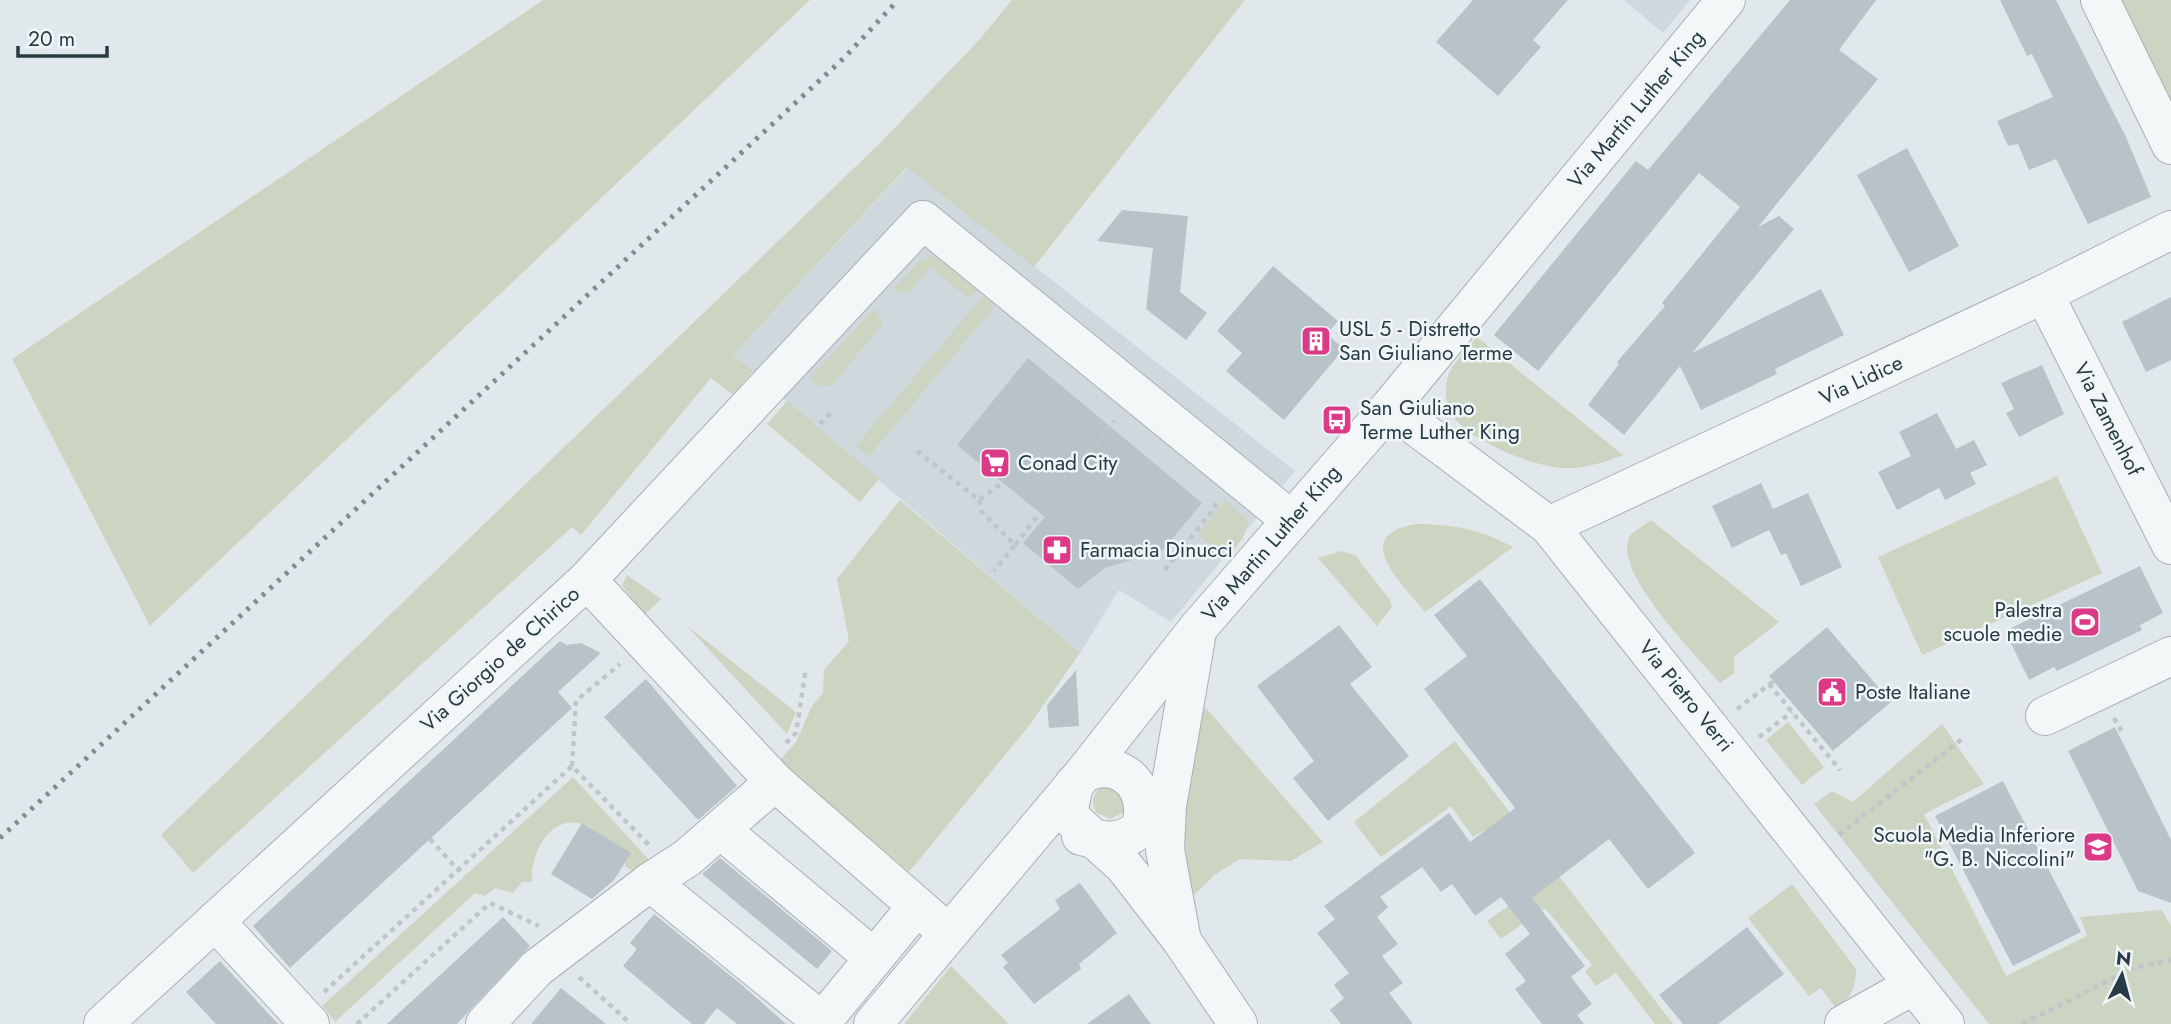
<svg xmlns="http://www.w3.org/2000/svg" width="2171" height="1024" font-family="Jost,sans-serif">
	<rect width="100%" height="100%" fill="#e0e8eb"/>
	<g fill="#ced8dd">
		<path d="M1624,0H1690L1663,33Z"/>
		<path d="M908,167L1295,471L1171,622L1119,590L1080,653L733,355Z"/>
	</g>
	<g fill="#ccd5c1">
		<path d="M543,0H810L150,626L12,359Z"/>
		<path d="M1012,0H1245L1034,267L907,167L733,355L753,371L733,395L711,378L581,535L572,527L193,873L161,835L879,144L980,39Z"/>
		<path d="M2100,0H2171V145Z"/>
		<path d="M932,256L936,257L977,291L969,299L930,267L908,293L893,290L920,260Z"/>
		<path d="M983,296L995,306L869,456L856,446Z"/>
		<path d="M875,308L883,324L831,386L817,385L810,378Z"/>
		<path d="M1477,337L1623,455C1606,462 1589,467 1571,468C1539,470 1467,441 1451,413C1445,403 1445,387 1448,376C1453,362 1467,349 1477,337Z"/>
		<path d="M787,401L879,479L860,502L767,424Z"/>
		<path d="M2057,476L2102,573L1922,655L1878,557Z"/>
		<path d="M900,500L1080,653L1028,727L909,872L779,761L796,742L812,706L823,693L824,670L849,641L837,579Z"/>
		<path d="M1226,500L1249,523L1243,538L1227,558L1198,535Z"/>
		<path d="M1651,520L1779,622L1734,657V673L1720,683C1698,657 1610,570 1630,536C1634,530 1645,525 1651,520Z"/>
		<path d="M1416,524C1452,524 1482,530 1513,547L1425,612C1403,584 1348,535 1416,524Z"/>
		<path d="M1341,551L1355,555L1390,600L1392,607L1377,626L1318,558Z"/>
		<path d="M627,575L661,599L644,615L622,585Z"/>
		<path d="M686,625L796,712L787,734Z"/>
		<path d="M1205,707L1323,842L1291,861L1240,859L1216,874L1194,895C1176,833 1187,768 1205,707Z"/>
		<path d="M1788,722L1824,767L1802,785L1766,740Z"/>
		<path d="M1942,724L1984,784L1924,814L2006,976L2087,936L2080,917L2162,910L2171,926V1024H1989L1814,804L1832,791L1853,802Z"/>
		<path d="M1455,741L1673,1024H1655L1616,973L1596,986L1585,971L1592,965L1545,908L1501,939L1487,921L1531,890L1485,830L1473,837L1451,806L1381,857L1354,822Z"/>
		<path d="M573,777L650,861L645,879L625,866V860C617,854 594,829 588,826C551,810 530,853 532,882H522L513,893L495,888L485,896L475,893L335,1022L322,1006Z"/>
		<path d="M1103,786L1122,789L1124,812L1110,819L1096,812C1091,801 1093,792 1103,786Z"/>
		<path d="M1792,884L1856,969C1856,986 1851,1000 1836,1008L1821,988L1809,996L1748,918Z"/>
		<path d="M951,966L1007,1022L1008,1024H904Z"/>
	</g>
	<g fill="#b7c3c9">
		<path d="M1473,0H1568L1533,40L1541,47L1498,96L1436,42Z"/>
		<path d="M1790,0H1876L1839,50L1878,79L1758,227L1779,216L1794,229L1692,353L1821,289L1844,335L1775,369L1777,374L1701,410L1680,366L1624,435L1588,405L1619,364L1617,362L1665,306L1662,303L1740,207L1699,173L1538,371L1494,335L1636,161L1648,170Z"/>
		<path d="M2000,0H2056L2126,137L2151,197L2088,224L2056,159L2029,170L2018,144L2008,146L1997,121L2053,97L2032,54L2027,56Z"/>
		<path d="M1907,148L1959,246L1909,272L1857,175Z"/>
		<path d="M1122,210L1188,216L1180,292L1207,313L1186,340L1146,309L1153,248L1097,241Z"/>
		<path d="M1273,266L1338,321L1327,334L1344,349L1284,420L1226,371L1242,353L1217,331Z"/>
		<path d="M2171,297V360L2146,372L2122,322Z"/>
		<path d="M1028,358L1202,503L1162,551L1105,568L1078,589L1023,543L1045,517L957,445Z"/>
		<path d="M2042,365L2064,414L2019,437L2006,413L2014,409L2001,383Z"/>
		<path d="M1937,413L1956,449L1974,440L1987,465L1970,473L1976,484L1945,500L1939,488L1897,510L1878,472L1911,456L1899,432Z"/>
		<path d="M1761,483L1773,509L1808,493L1842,567L1801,586L1786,553L1781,555L1769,530L1732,548L1712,506Z"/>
		<path d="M2140,566L2163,613L2140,625L2142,630L2057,671L2054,667L2029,680L2005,631Z"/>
		<path d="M1480,579L1695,853L1648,889L1609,839L1532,898L1585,966L1571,977L1592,1004L1577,1015L1584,1024H1542L1515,989L1526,981L1505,954L1530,934L1501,897L1475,916L1452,884L1441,892L1422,867L1380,897L1388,907L1377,917L1398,944L1382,956L1403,983L1389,993L1413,1024H1341L1330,1010L1344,998L1334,985L1349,973L1317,933L1335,919L1324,906L1449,813L1470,842L1515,808L1424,689L1467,656L1434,615Z"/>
		<path d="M1339,625L1372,667L1350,684L1409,756L1328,821L1293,778L1314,761L1257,686Z"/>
		<path d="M1827,627L1891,702L1833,751L1769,676Z"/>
		<path d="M560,641L567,645L581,643L601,653L558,692L572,708L290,968L253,926Z"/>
		<path d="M1076,670L1079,726L1049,728L1047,705Z"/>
		<path d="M646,679L737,786L698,820L604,717Z"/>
		<path d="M2115,727L2171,840V903L2138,891L2068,751Z"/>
		<path d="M2003,781L2081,932L2013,966L1935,816Z"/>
		<path d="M582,823L631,853L614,880L592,899L551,874Z"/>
		<path d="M720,858L832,951L817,969L702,874Z"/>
		<path d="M1080,883L1117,933L1079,964L1081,969L1034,1004L1003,967L1008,963L1001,955L1060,909L1055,900Z"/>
		<path d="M654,914L742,985L786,1024H737L717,1008L704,1024H692L623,966L637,949L630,943Z"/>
		<path d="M503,917L530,946L457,1024H387Z"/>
		<path d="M1747,927L1784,974L1718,1024H1683L1659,995Z"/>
		<path d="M220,961L278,1024H216L186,992Z"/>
		<path d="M561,988L606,1024H531Z"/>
		<path d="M1129,994L1151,1024H1087Z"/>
	</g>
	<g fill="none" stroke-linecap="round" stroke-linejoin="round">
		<g stroke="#a5b1b6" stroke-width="40">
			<g id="minor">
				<path d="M2100,0L2171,145"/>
				<path d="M2044,294L2171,545"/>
				<path d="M1390,407L1549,526L1945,1024"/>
				<path d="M1549,526L2044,294L2171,230"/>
				<path d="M587,580L775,782L948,933"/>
				<path d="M2045,716L2171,656"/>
				<path d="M1074,784L1069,809L1073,820L1124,866L1182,941L1238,1024"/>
				<path d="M721,830L874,958"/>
				<path d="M1081,836C1104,841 1118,845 1139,830C1150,804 1138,770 1105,768C1098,768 1090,771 1084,773"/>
				<path d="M650,882L825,1024"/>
				<path d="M215,921L310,1024"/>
				<path d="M1182,941L1165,850L1167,806L1197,632"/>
				<path d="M103,1024L587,580L923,220L1291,520"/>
				<path d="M485,1024L537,968L650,882L687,858L775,782"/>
				<path d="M820,1024L917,906"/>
				<path d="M873,1024L1084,773L1198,628L1390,407L1726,0"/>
				<path d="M1844,1024L1914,985"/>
			</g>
		</g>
		<g stroke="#bfc6c9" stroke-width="4.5" stroke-dasharray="5 5" stroke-linecap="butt">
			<path d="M820,424L833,411"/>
			<path d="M917,451L979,500L1002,483"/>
			<path d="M1082,461L1115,421"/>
			<path d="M979,500L982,512L1015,545L994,571"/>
			<path d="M1015,545L1039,514"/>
			<path d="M1165,570L1216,506L1213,503"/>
			<path d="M1769,684L1840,770"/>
			<path d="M1737,709L1774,681"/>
			<path d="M2114,718L2122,732"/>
			<path d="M1759,737L1792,712"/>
			<path d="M786,743L796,733L806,668"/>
			<path d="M572,766L576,701L620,664"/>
			<path d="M1839,835L1962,739"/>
			<path d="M430,839L460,872"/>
			<path d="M579,977L631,1024"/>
			<path d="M324,992L572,766L649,845"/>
			<path d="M357,1024L490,903L539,926"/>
			<path d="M2022,1024L2134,968L2171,960"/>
		</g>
		<use href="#minor" stroke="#f4f7f8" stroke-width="38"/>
		<path stroke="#788d96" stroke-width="5" stroke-dasharray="3.5 7" stroke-linecap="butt" d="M0,838L845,57L898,0"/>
	</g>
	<defs>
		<g id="building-square" transform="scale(1.575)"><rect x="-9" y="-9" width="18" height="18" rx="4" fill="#dc3986" stroke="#f0f6f8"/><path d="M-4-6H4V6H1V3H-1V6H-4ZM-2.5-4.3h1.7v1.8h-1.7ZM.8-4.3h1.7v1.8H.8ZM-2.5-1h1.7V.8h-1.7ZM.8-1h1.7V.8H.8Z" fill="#fff"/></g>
		<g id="bus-square" transform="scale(1.575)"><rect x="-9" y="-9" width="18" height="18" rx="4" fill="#dc3986" stroke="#f0f6f8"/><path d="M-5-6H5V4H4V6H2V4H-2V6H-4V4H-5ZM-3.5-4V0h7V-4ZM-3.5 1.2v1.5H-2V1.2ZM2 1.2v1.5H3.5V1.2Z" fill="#fff"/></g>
		<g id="supermarket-square" transform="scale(1.575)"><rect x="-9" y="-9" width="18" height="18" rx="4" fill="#dc3986" stroke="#f0f6f8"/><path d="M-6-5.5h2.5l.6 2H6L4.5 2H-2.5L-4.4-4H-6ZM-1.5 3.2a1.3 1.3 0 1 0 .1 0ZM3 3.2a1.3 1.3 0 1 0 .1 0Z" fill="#fff"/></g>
		<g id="pharmacy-square" transform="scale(1.575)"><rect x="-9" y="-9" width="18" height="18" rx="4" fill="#dc3986" stroke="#f0f6f8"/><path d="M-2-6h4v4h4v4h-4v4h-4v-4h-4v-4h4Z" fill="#fff"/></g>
		<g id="stadium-square" transform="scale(1.575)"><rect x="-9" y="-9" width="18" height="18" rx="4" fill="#dc3986" stroke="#f0f6f8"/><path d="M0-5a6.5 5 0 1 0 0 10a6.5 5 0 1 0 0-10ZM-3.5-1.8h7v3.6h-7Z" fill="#fff"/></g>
		<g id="civic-square" transform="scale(1.575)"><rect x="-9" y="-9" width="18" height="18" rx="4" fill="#dc3986" stroke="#f0f6f8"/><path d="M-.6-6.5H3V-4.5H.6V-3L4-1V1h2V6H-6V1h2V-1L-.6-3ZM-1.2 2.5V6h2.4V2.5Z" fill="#fff"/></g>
		<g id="school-square" transform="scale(1.575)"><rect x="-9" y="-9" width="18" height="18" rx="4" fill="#dc3986" stroke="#f0f6f8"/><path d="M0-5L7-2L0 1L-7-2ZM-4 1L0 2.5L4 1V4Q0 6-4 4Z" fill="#fff"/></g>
	</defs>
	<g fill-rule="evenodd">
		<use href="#building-square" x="1316" y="341"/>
		<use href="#bus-square" x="1337" y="420"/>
		<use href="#supermarket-square" x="995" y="463"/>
		<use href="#pharmacy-square" x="1057" y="550"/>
		<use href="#stadium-square" x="2085" y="622"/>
		<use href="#civic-square" x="1832" y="692"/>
		<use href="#school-square" x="2098" y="847"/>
	</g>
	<g text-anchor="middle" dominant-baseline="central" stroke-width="5" stroke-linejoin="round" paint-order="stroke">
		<g font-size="21" fill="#273b44" stroke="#f0f6f8">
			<text transform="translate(1636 109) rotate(-50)">Via Martin Luther King</text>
			<text transform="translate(1861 380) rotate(-25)">Via Lidice</text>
			<text transform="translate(2108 419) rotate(63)">Via Zamenhof</text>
			<text transform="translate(1271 543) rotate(-49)">Via Martin Luther King</text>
			<text transform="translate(500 659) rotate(-42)">Via Giorgio de Chirico</text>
			<text transform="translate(1686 696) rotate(51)">Via Pietro Verri</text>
		</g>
		<g font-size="21" fill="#273b44" stroke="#f0f6f8" text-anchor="start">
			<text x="1339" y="329">USL 5 - Distretto<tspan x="1339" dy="24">San Giuliano Terme</tspan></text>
			<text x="1360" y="408">San Giuliano<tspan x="1360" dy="24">Terme Luther King</tspan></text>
			<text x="1018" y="463">Conad City</text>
			<text x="1080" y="550">Farmacia Dinucci</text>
			<text x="2062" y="610" text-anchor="end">Palestra<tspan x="2062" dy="24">scuole medie</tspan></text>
			<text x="1855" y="692">Poste Italiane</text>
			<text x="2075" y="835" text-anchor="end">Scuola Media Inferiore<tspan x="2075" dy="24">"G. B. Niccolini"</tspan></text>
		</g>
	</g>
	<g transform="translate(2122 975) rotate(6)" stroke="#f0f6f8" stroke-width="5" paint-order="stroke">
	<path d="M0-5L12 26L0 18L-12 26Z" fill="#273b44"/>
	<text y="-10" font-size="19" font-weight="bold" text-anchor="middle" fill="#273b44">N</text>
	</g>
	<path d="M18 46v10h89v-10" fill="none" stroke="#273b44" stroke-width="3.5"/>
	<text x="28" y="46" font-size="21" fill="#273b44" stroke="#f0f6f8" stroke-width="5" paint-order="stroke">20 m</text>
</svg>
